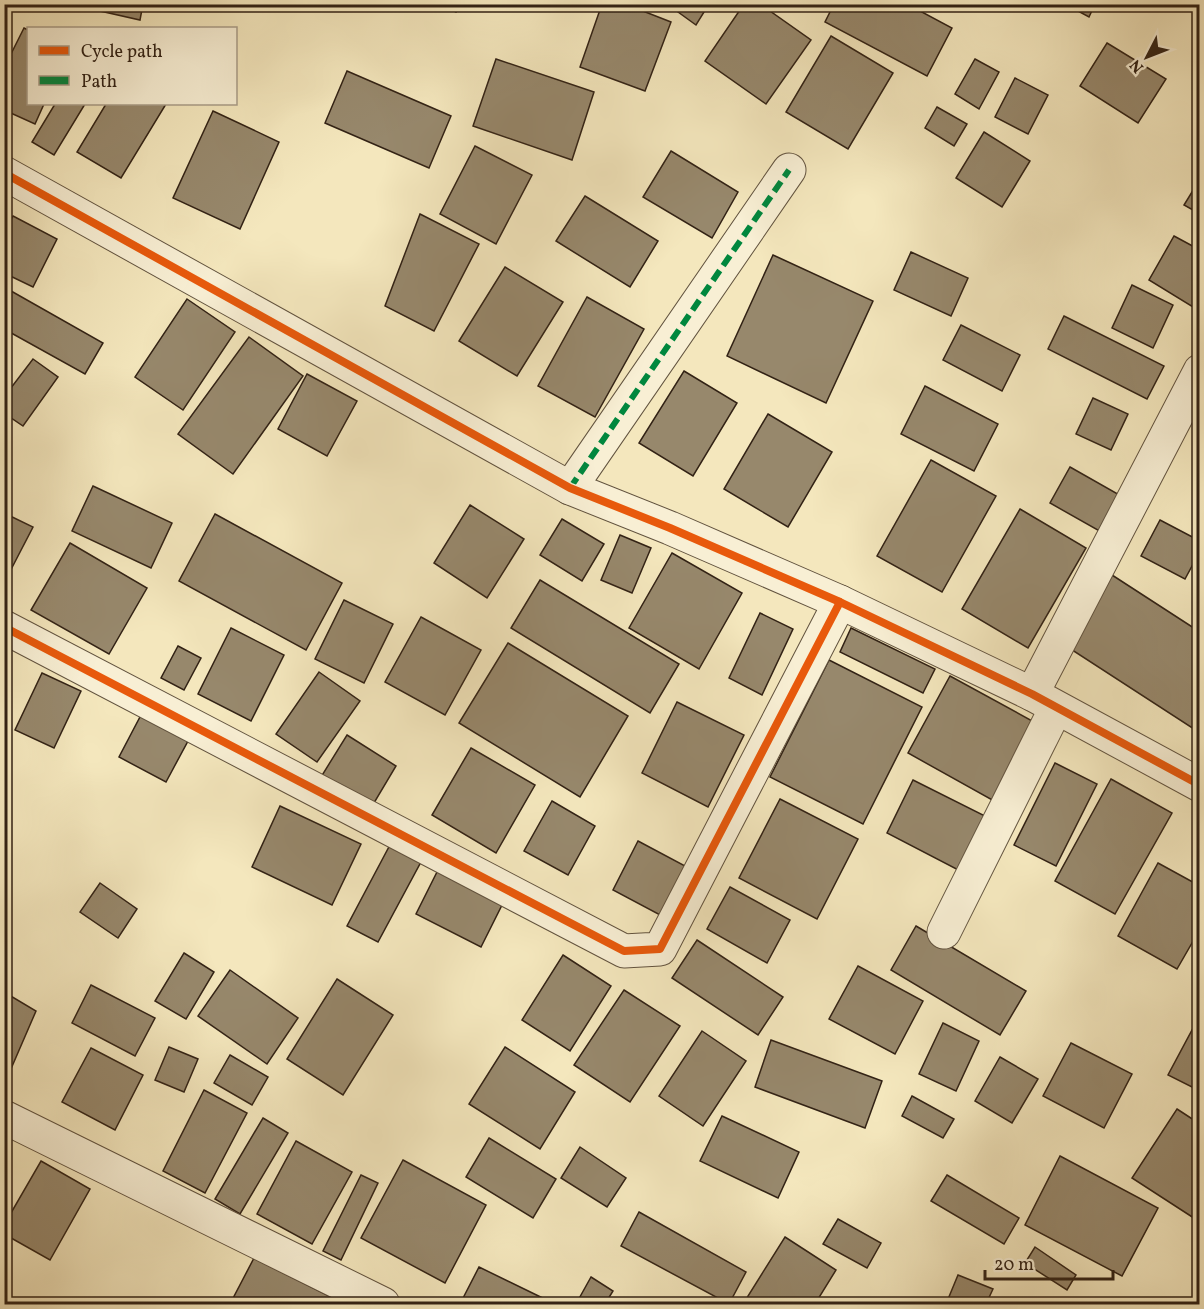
<svg xmlns="http://www.w3.org/2000/svg" width="1204" height="1309" font-family="Vollkorn,serif">
	<rect width="100%" height="100%" fill="#f4e7bd"/>
	<filter id="stains"><feTurbulence type="fractalNoise" baseFrequency=".00333" numOctaves="4"/><feColorMatrix values="0 0 0 0 .2 0 0 0 0 .09 0 0 0 0 .02 0 0 0 .5 -.17"/></filter>
	<radialGradient id="worn" r=".72"><stop offset=".6" stop-color="#630" stop-opacity="0"/><stop offset="1" stop-color="#630" stop-opacity=".3"/></radialGradient>
	<g fill="#97886c" stroke="#322215" stroke-width="1.5">
		<path d="M69,4H143L140,20Z"/>
		<path d="M439,4H460L456,12Z"/>
		<path d="M602,4H625L671,22L645,91L580,67Z"/>
		<path d="M667,4H709L696,25Z"/>
		<path d="M744,4H760L811,40L766,104L705,61Z"/>
		<path d="M834,4H907L952,28L927,76L825,22Z"/>
		<path d="M1065,4H1095L1089,17Z"/>
		<path d="M24,28L28,30V104H44L35,124L4,110V68Z"/>
		<path d="M831,36L893,73L848,149L786,112Z"/>
		<path d="M1107,43L1166,79L1138,123L1080,86Z"/>
		<path d="M496,59L594,92L572,160L473,126Z"/>
		<path d="M975,59L999,72L979,109L955,94Z"/>
		<path d="M347,71L451,116L429,168L325,123Z"/>
		<path d="M1015,78L1048,95L1028,134L995,117Z"/>
		<path d="M55,104H85L54,155L32,142Z"/>
		<path d="M106,104H166L121,178L77,152Z"/>
		<path d="M937,107L967,124L954,146L925,128Z"/>
		<path d="M213,111L279,142L240,229L173,198Z"/>
		<path d="M984,132L1030,161L1002,207L956,178Z"/>
		<path d="M475,146L532,175L496,244L440,214Z"/>
		<path d="M671,151L738,192L712,238L643,197Z"/>
		<path d="M1200,179V214L1184,205Z"/>
		<path d="M585,196L658,241L630,287L556,241Z"/>
		<path d="M420,214L479,244L434,331L385,306Z"/>
		<path d="M13,216L57,239L33,287L4,273V232Z"/>
		<path d="M1174,236L1200,250V295L1193,307L1149,280Z"/>
		<path d="M911,252L968,278L951,316L894,290Z"/>
		<path d="M773,255L873,301L826,403L727,356Z"/>
		<path d="M505,267L563,302L517,376L459,341Z"/>
		<path d="M1132,285L1173,305L1153,348L1112,328Z"/>
		<path d="M4,287L103,343L85,374L4,329Z"/>
		<path d="M587,297L644,329L595,417L538,386Z"/>
		<path d="M187,299L235,332L183,410L135,377Z"/>
		<path d="M1064,316L1164,366L1147,399L1048,349Z"/>
		<path d="M961,325L1020,355L1002,391L943,360Z"/>
		<path d="M249,337L303,376L233,474L178,434Z"/>
		<path d="M33,359L58,377L23,426L4,413V397Z"/>
		<path d="M684,371L737,403L693,476L639,443Z"/>
		<path d="M307,374L357,401L327,456L278,429Z"/>
		<path d="M925,386L998,424L974,471L901,434Z"/>
		<path d="M1093,398L1128,414L1111,450L1076,434Z"/>
		<path d="M768,414L832,452L788,527L724,489Z"/>
		<path d="M931,460L996,496L942,592L877,556Z"/>
		<path d="M1070,467L1123,497L1103,533L1050,503Z"/>
		<path d="M93,486L172,523L151,568L72,531Z"/>
		<path d="M470,505L524,539L487,598L434,563Z"/>
		<path d="M1020,509L1086,548L1028,648L962,609Z"/>
		<path d="M4,513L33,527L4,583Z"/>
		<path d="M215,514L342,583L306,650L179,581Z"/>
		<path d="M562,519L604,544L582,581L540,555Z"/>
		<path d="M1160,520L1200,541V551L1185,579L1141,556Z"/>
		<path d="M620,535L651,548L632,593L601,580Z"/>
		<path d="M70,543L147,588L109,654L31,610Z"/>
		<path d="M672,553L742,593L699,669L629,628Z"/>
		<path d="M1112,575L1200,632V727L1197,731L1066,646Z"/>
		<path d="M540,580L679,664L650,713L511,628Z"/>
		<path d="M344,600L393,624L364,683L315,659Z"/>
		<path d="M760,613L793,629L762,695L729,678Z"/>
		<path d="M421,617L481,650L445,715L385,682Z"/>
		<path d="M231,628L284,655L251,721L198,694Z"/>
		<path d="M851,628L935,669L923,693L840,652Z"/>
		<path d="M508,643L628,716L580,797L459,723Z"/>
		<path d="M178,646L201,658L184,690L161,678Z"/>
		<path d="M829,660L922,707L863,824L770,777Z"/>
		<path d="M319,672L360,701L317,762L276,734Z"/>
		<path d="M42,673L81,691L54,748L15,730Z"/>
		<path d="M950,676L1045,728L1003,806L908,753Z"/>
		<path d="M677,702L744,735L708,807L642,773Z"/>
		<path d="M141,715L188,741L166,782L119,757Z"/>
		<path d="M347,735L396,766L371,808L321,777Z"/>
		<path d="M471,748L535,785L496,853L432,815Z"/>
		<path d="M1055,763L1097,784L1056,866L1014,845Z"/>
		<path d="M1111,779L1172,813L1115,914L1055,881Z"/>
		<path d="M913,780L993,820L966,874L887,833Z"/>
		<path d="M780,799L858,839L817,919L739,878Z"/>
		<path d="M552,801L595,826L568,875L524,851Z"/>
		<path d="M280,806L361,844L332,905L252,867Z"/>
		<path d="M638,841L687,867L662,916L613,890Z"/>
		<path d="M391,843L422,860L378,942L347,926Z"/>
		<path d="M1158,863L1200,886V929L1177,969L1118,936Z"/>
		<path d="M440,866L505,899L481,947L416,914Z"/>
		<path d="M100,883L137,909L118,938L80,912Z"/>
		<path d="M730,887L790,920L767,963L707,929Z"/>
		<path d="M916,926L1026,991L1000,1035L891,970Z"/>
		<path d="M697,940L783,997L758,1035L672,978Z"/>
		<path d="M184,953L214,972L186,1019L155,1001Z"/>
		<path d="M563,955L611,986L570,1051L522,1020Z"/>
		<path d="M858,966L923,1001L895,1054L829,1019Z"/>
		<path d="M230,970L298,1018L267,1064L198,1016Z"/>
		<path d="M337,979L393,1015L343,1095L287,1059Z"/>
		<path d="M91,985L155,1018L135,1056L72,1023Z"/>
		<path d="M624,990L680,1026L630,1102L574,1065Z"/>
		<path d="M4,992L36,1011L4,1085Z"/>
		<path d="M1200,1015V1091L1168,1075Z"/>
		<path d="M943,1023L979,1041L956,1091L919,1074Z"/>
		<path d="M702,1031L746,1061L703,1126L659,1096Z"/>
		<path d="M771,1040L882,1081L865,1128L755,1087Z"/>
		<path d="M1071,1043L1132,1074L1104,1128L1043,1096Z"/>
		<path d="M169,1047L198,1059L184,1092L155,1080Z"/>
		<path d="M505,1047L575,1092L540,1149L469,1104Z"/>
		<path d="M91,1048L143,1075L115,1130L62,1102Z"/>
		<path d="M230,1055L268,1077L252,1105L214,1083Z"/>
		<path d="M1000,1057L1038,1079L1012,1123L975,1101Z"/>
		<path d="M204,1090L247,1113L205,1193L163,1171Z"/>
		<path d="M912,1096L954,1119L943,1138L902,1116Z"/>
		<path d="M1177,1109L1200,1124V1222L1132,1178Z"/>
		<path d="M722,1116L799,1152L778,1198L700,1161Z"/>
		<path d="M263,1118L288,1133L240,1214L215,1199Z"/>
		<path d="M489,1138L556,1179L533,1218L466,1177Z"/>
		<path d="M296,1141L352,1172L312,1244L257,1214Z"/>
		<path d="M580,1147L626,1178L607,1207L561,1178Z"/>
		<path d="M1060,1156L1158,1208L1122,1276L1025,1225Z"/>
		<path d="M403,1160L486,1205L445,1283L361,1238Z"/>
		<path d="M41,1161L90,1189L50,1260L4,1234V1225Z"/>
		<path d="M361,1175L378,1183L341,1260L323,1251Z"/>
		<path d="M947,1175L1019,1218L1004,1244L931,1201Z"/>
		<path d="M639,1212L746,1272L729,1304L621,1246Z"/>
		<path d="M838,1219L881,1243L867,1268L823,1244Z"/>
		<path d="M785,1237L836,1270L815,1304H743Z"/>
		<path d="M1035,1247L1076,1275L1067,1290L1025,1263Z"/>
		<path d="M254,1258L345,1304H230Z"/>
		<path d="M479,1267L555,1304H460Z"/>
		<path d="M958,1275L993,1289L986,1304H946Z"/>
		<path d="M591,1277L613,1291L605,1304H576Z"/>
	</g>
	<g fill="none" stroke-linecap="round" stroke-linejoin="round">
		<g stroke="#62533f" stroke-width="35">
			<g id="minor">
				<path d="M4,173L570,488L670,528L840,602L1032,694L1200,785"/>
				<path d="M570,488L789,170"/>
				<path d="M4,627L624,951L660,949L840,602"/>
				<path d="M1032,694L1200,371"/>
				<path d="M944,932L1056,708"/>
				<path d="M4,1117L383,1304"/>
			</g>
		</g>
		<use href="#minor" stroke="#f8efd4" stroke-width="33"/>
		<path stroke="#00873e" stroke-width="6" stroke-dasharray="12 6" stroke-linecap="butt" d="M570,488L789,170"/>
		<g stroke="#f8efd4" stroke-width="11">
			<g id="cycleway">
				<path d="M4,173L570,488L670,528L840,602L1032,694L1200,785"/>
				<path d="M4,627L624,951L660,949L840,602"/>
			</g>
		</g>
		<use href="#cycleway" stroke="#e8590c" stroke-width="8"/>
	</g>
	<rect width="1204" height="1309" fill="none" stroke="#f4e7bd" stroke-width="24"/>
	<rect x="6" y="6" width="1192" height="1297" fill="none" stroke="#322215" stroke-width="3"/>
	<rect x="12" y="12" width="1180" height="1285" fill="none" stroke="#322215" stroke-width="1.5"/>
	<rect x="27" y="27" width="210" height="78" fill="#f8efd4" stroke="#a99d88" stroke-width="1.5"/>
	<rect x="39" y="46" width="30" height="9" fill="#e8590c" stroke="#a99d88" stroke-width="1.5"/>
	<text x="81" y="57" font-size="18" fill="#322215">Cycle path</text>
	<rect x="39" y="76" width="30" height="9" fill="#00873e" stroke="#a99d88" stroke-width="1.5"/>
	<text x="81" y="87" font-size="18" fill="#322215">Path</text>
	<g transform="translate(1147 57) rotate(228)" stroke="#f8efd4" stroke-width="4.5" paint-order="stroke">
	<path d="M0-4.5L10 22L0 15L-10 22Z" fill="#322215"/>
	<text y="-9" font-size="16" font-weight="bold" text-anchor="middle" fill="#322215">N</text>
	</g>
	<path d="M985 1270v9h128v-9" fill="none" stroke="#322215" stroke-width="3"/>
	<text x="994" y="1270" font-size="18" fill="#322215" stroke="#f8efd4" stroke-width="4.5" paint-order="stroke">20 m</text>
	<rect width="100%" height="100%" filter="url(#stains)"/>
	<rect width="100%" height="100%" fill="url(#worn)"/>
</svg>
